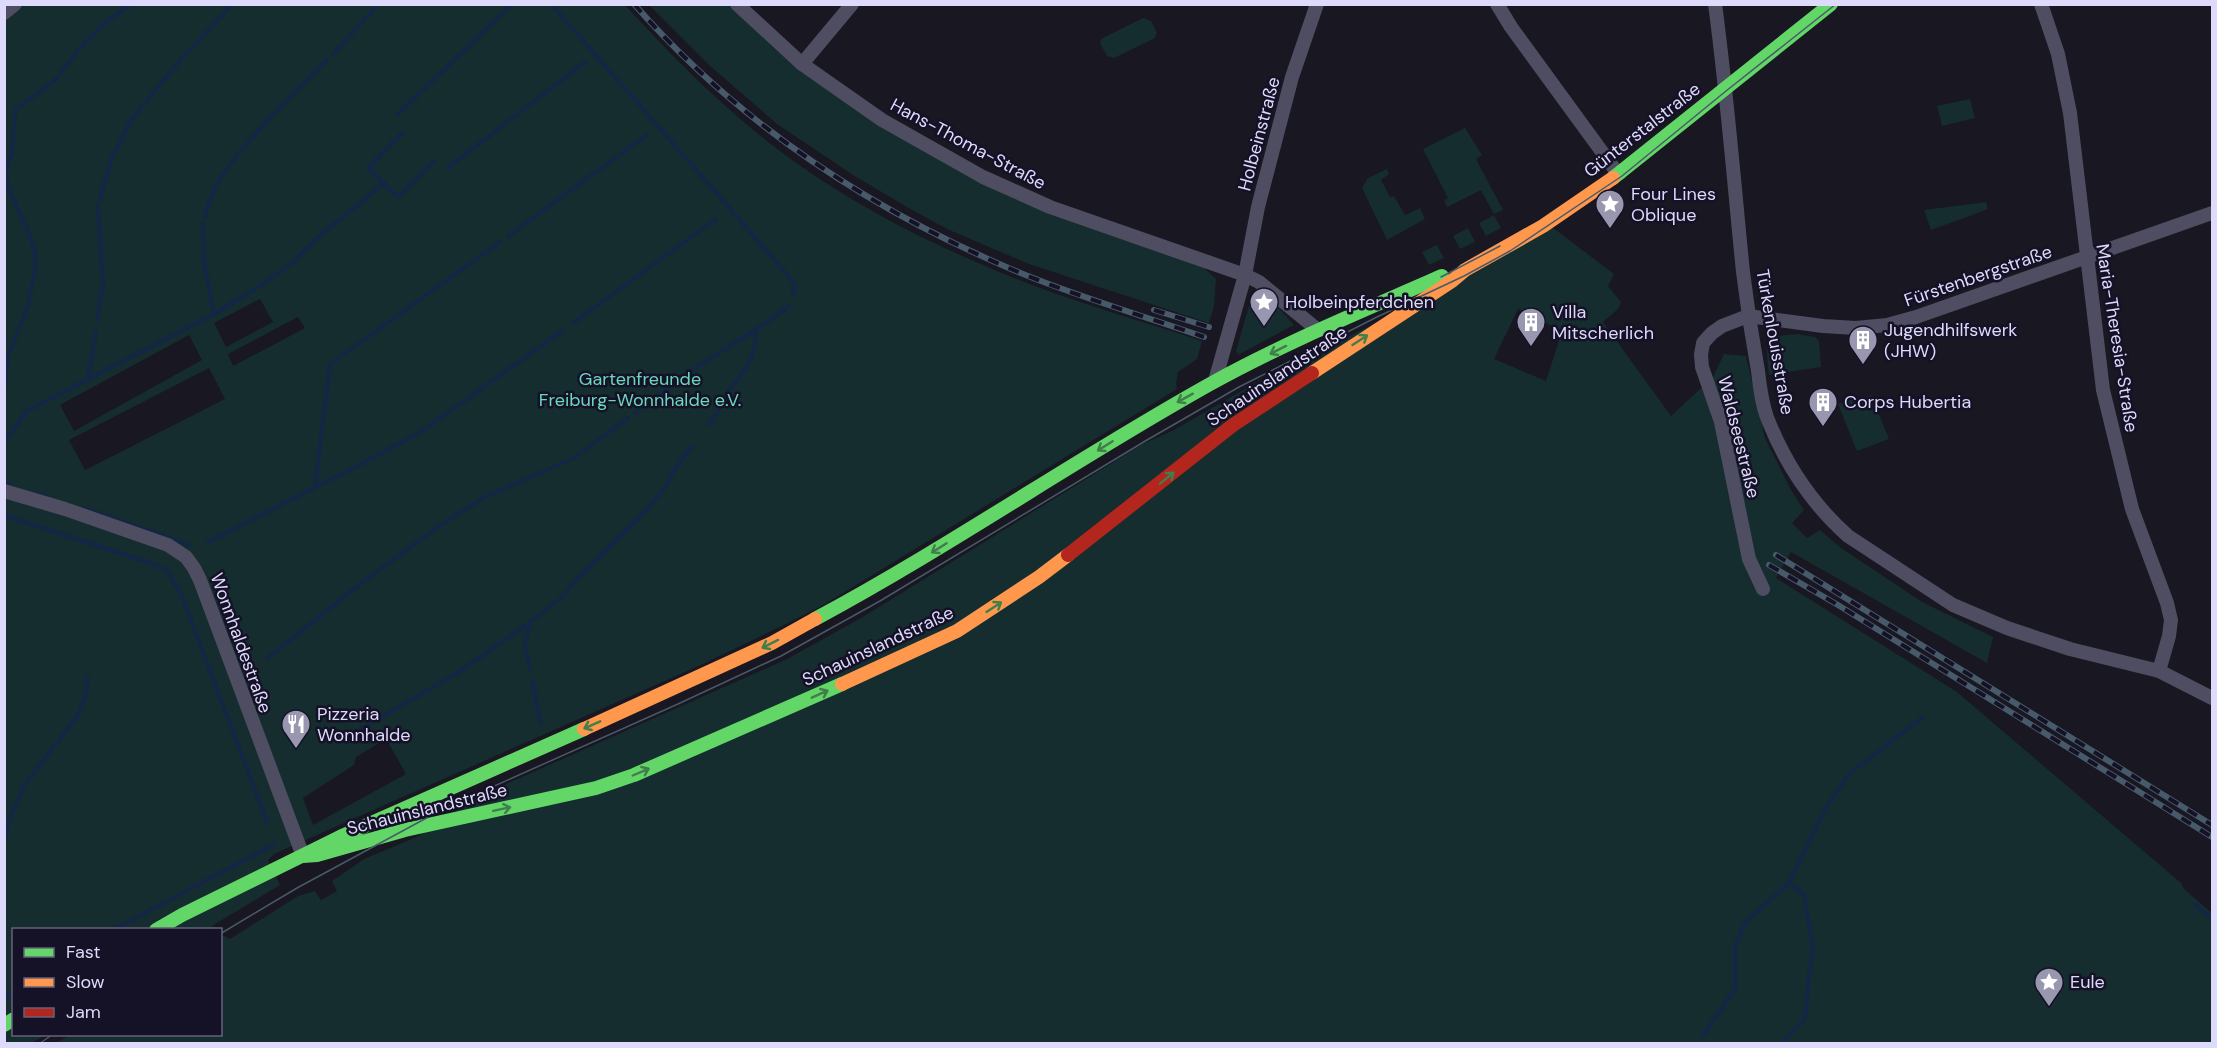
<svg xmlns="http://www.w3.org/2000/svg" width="2217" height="1048" font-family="'DM Sans',sans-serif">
	<rect width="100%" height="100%" fill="#181722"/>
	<g fill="#152d2e" fill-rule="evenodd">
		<path d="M5,5H625C668,52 712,97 762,137C828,190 905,232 983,265C1053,296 1129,317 1202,341L1197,359L1178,372L1176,383L1177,389L825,604L790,622L703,664L274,854L268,860L280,885L212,926L213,928L210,929L14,930V1034L45,1035L32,1043L5,1044ZM260,299L273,322L226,347L214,323ZM298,317L305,328L233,366L228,354ZM189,335L202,360L74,431L60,405ZM209,368L225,399L85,470L69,440ZM386,739L406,774L313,825L303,798L354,765L356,757Z"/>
		<path d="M649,5H729L798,70L881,126L1204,268L1216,279L1214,306L1209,323L1029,264L947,229L907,207L853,175L777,124L709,65Z"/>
		<path d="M1143,18L1151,21L1157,33L1155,38L1114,58L1107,56L1100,43L1101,39Z"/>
		<path d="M1970,99L1975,118L1942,126L1937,106Z"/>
		<path d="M1465,128L1482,155L1476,159L1503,210L1494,214L1481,190L1447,207L1444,201L1448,198L1423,149Z"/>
		<path d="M1387,169L1389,174L1381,180L1390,197L1394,196L1405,215L1420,208L1425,219L1387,240L1362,188L1368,178Z"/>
		<path d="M1986,202L1988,209L1931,230L1924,210Z"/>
		<path d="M1494,215L1501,228L1486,236L1479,223Z"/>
		<path d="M1552,227L1614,274L1608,286L1621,302L1618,309L1603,322L1671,416L1713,377L1724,354L1746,356L1765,438L1791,490L1804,510L1792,523L1807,538L1820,530L1841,548L1922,602L1993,637L1987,663L1791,552L1776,578L1957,692L2181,883L2184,889L2212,913V1043L56,1044L69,1035L220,1034V938L224,936L230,939L298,896L315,891L321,900L337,891L332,881L364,859L417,837L457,811V806L787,659L861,618L1143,444L1174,430L1245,389L1393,314ZM1518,309L1562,331L1546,381L1494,359Z"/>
		<path d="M1468,228L1475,242L1460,249L1453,236Z"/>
		<path d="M1437,245L1444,258L1429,265L1422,252Z"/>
		<path d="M1257,293L1269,297L1294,325L1238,355L1236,351L1252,295Z"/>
		<path d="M1797,334L1815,337L1819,341L1821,367L1769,375C1766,343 1762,336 1797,334Z"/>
		<path d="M1871,395L1889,439L1857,451L1838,404L1856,398L1860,400Z"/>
	</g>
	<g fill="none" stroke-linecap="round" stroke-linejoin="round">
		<g stroke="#132646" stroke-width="4">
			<path d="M551,4L705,180"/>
			<path d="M333,54L379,4"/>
			<path d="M397,115L512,4"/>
			<path d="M449,167L585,62"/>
			<path d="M384,183L398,197L433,162"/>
			<path d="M708,183L795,284L793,294"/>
			<path d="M100,199L111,160L131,120L181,59L233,4"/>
			<path d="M205,217C208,205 212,193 218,182C245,139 292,97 327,59"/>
			<path d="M203,224L204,263L214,314"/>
			<path d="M508,236L647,135"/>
			<path d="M97,320L103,285L98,206"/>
			<path d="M573,323L716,219"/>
			<path d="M88,378L96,332"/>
			<path d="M4,394L8,356L28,306L35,269V253L30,236L10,192L6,176L7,165L12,154L15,110L55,80L85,42L108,20L132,4"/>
			<path d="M635,413L689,372L755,330"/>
			<path d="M709,425C716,415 721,403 728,393C742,372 759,357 755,330L789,306"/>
			<path d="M4,442L27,411L214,314L263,284L292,263L315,240L384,183L368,168L402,133"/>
			<path d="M4,483L13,486"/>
			<path d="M315,486L330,364L500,242"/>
			<path d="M34,493L48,497"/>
			<path d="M84,508L189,545"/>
			<path d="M4,515L153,564L167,571L181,594L267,822"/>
			<path d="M208,542L365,462L422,431L562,331"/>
			<path d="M268,658L359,585L442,524L487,496L574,458L628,418"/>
			<path d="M530,669L525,646L530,622L560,599L579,577L636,521L665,488L673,472L691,447"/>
			<path d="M532,680L541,724"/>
			<path d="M344,739L459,672L529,623"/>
			<path d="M4,841L12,813L24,786L78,715L86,696L87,677"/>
			<path d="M2195,905L2212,919"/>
			<path d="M113,930L273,845"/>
			<path d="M4,998L14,991"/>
			<path d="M1703,1036L1735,989V946L1746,922L1789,883L1824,811L1849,774L1923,717"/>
			<path d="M1781,1044L1805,1018L1809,974L1813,949L1804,894L1789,883"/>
		</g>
		<g stroke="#4e4d62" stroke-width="14">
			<path d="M737,4L802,64L882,120L983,177L1050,207L1245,275L1259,282L1318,330"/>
			<path d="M1497,4L1511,27L1616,171L1620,173"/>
			<path d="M1715,4C1727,93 1734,183 1743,272C1747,305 1752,338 1758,371C1760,388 1762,405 1768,420C1786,465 1812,504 1848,536L1953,605L2007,628L2070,649L2159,671L2212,698"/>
			<path d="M2041,4L2058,54L2070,113L2103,390L2132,509L2167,603L2171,620L2169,636L2159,671"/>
			<path d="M4,13L15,4"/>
			<path d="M802,64L852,4"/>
			<path d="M1215,381L1245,275L1258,207L1292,77L1317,4"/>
			<path d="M4,491L65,509L168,545L186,557L194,568L200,580L303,856"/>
			<path d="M1763,589L1749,559L1721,422L1702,367L1701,355L1703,343L1712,333L1722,326L1748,316L1823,326L1856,328L1887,325L1916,317L2212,213"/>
		</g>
		<g stroke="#63d668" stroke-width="14">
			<path d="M1613,178L1831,4"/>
			<path d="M815,619C951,546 1077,458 1212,383C1286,342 1365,310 1442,276"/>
			<path d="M303,856L317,855L405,830L596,788L634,775L842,684"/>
			<path d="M156,930L182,915L340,837L584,729"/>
			<path d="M4,1025L14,1019"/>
		</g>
		<g stroke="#ff974d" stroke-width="14">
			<path d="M1312,373L1452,281L1465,270L1543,226L1613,178"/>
			<path d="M842,684L957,631L1039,577L1068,555"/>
			<path d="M584,729L772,643L815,619"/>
		</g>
		<path stroke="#b3261e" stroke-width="14" d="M1068,555L1233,425L1312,373"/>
		<g stroke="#475a69" stroke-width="1.5">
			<path d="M1441,277L1500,246"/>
			<path d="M220,934L297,888L445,808L678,704L781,656L880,601L1147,440L1239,387L1377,317L1464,276L1510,251L1622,176L1726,91L1836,4"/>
			<path d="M39,1044L53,1034"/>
		</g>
		<g stroke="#475a69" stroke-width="6">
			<g id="rail">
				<path d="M634,4C740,125 875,213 1023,274C1082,298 1144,316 1204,337"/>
				<path d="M1154,310L1209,327"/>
				<path d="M1776,555L2212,825"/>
				<path d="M1769,565L1838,605L2212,837"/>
			</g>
		</g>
		<use href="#rail" stroke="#151227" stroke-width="4" stroke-dasharray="11" stroke-linecap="butt"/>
	</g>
	<defs><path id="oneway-shaft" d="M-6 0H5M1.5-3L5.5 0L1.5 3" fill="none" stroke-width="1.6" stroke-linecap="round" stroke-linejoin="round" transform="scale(1.5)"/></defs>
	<g stroke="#407e4b">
		<use href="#oneway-shaft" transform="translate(1360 340) rotate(-33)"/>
		<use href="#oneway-shaft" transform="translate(1278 350) rotate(153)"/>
		<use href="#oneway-shaft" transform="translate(1185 398) rotate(151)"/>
		<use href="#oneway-shaft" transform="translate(1105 446) rotate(148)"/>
		<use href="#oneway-shaft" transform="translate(1167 478) rotate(-39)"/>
		<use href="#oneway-shaft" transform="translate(939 548) rotate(148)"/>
		<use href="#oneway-shaft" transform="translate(994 607) rotate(-33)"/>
		<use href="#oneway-shaft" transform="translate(770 644) rotate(153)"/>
		<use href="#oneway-shaft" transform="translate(820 694) rotate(-24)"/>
		<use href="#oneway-shaft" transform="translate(592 725) rotate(156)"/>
		<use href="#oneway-shaft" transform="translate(641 772) rotate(-23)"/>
		<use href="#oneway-shaft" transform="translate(502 809) rotate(-12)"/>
	</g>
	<defs>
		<g id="sight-pin" transform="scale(1.5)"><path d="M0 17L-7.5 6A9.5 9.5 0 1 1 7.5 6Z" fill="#9996b0" stroke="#151227"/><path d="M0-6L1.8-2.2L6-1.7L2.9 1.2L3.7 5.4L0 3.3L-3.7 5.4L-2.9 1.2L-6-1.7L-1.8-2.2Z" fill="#fff"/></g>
		<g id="building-pin" transform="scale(1.5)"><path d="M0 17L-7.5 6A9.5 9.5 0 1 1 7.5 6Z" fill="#9996b0" stroke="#151227"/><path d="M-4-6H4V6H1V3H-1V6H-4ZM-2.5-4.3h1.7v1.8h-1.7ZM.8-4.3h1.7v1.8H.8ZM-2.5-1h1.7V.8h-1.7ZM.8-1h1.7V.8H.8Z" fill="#fff"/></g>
		<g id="restaurant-pin" transform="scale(1.5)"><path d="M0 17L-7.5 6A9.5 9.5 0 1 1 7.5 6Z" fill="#9996b0" stroke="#151227"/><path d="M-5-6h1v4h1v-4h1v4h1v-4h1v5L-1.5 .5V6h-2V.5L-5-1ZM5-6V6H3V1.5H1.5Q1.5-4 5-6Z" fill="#fff"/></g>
	</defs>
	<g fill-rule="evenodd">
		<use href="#sight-pin" x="1610" y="204"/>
		<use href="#sight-pin" x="1264" y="302"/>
		<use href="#building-pin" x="1531" y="322"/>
		<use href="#building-pin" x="1863" y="340"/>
		<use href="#building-pin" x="1823" y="402"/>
		<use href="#restaurant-pin" x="296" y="724"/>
		<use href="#sight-pin" x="2049" y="982"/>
	</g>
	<g text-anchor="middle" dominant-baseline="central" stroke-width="5" stroke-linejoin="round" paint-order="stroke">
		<g font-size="18" fill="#dedafc" stroke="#151227">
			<text transform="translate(1642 130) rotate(-38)">Günterstalstraße</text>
			<text transform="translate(1259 134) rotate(-75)">Holbeinstraße</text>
			<text transform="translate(968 144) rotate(28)">Hans-Thoma-Straße</text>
			<text transform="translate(1978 276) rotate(-19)">Fürstenbergstraße</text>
			<text transform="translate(2117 338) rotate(81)">Maria-Theresia-Straße</text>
			<text transform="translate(1775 342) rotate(80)">Türkenlouisstraße</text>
			<text transform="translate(1277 376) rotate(-34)">Schauinslandstraße</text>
			<text transform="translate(1739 437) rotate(76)">Waldseestraße</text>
			<text transform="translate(241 643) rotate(70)">Wonnhaldestraße</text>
			<text transform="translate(878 646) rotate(-25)">Schauinslandstraße</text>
			<text transform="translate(427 809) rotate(-14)">Schauinslandstraße</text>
		</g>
		<g font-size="18" fill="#dedafc" stroke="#151227" text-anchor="start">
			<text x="1631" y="194">Four Lines<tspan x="1631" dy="21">Oblique</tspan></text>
			<text x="1285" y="302">Holbeinpferdchen</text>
			<text x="1552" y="312">Villa<tspan x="1552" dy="21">Mitscherlich</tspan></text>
			<text x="1884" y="330">Jugendhilfswerk<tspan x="1884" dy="21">(JHW)</tspan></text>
			<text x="1844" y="402">Corps Hubertia</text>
			<text x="317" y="714">Pizzeria<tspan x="317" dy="21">Wonnhalde</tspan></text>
			<text x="2070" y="982">Eule</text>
		</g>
		<g font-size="18" fill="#6ad8bd" stroke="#151227">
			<text x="640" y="379">Gartenfreunde<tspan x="640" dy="21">Freiburg-Wonnhalde e.V.</tspan></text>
		</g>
	</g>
	<rect width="2217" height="1048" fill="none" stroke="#dedafc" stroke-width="12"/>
	<rect x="12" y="928" width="210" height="108" fill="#151227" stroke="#65627c" stroke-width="1.5"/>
	<rect x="24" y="948" width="30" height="9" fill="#63d668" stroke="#65627c" stroke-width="1.5"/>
	<text x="66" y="958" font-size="18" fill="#dedafc">Fast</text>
	<rect x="24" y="978" width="30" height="9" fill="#ff974d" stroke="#65627c" stroke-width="1.5"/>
	<text x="66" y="988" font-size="18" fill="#dedafc">Slow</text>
	<rect x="24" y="1008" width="30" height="9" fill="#b3261e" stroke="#65627c" stroke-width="1.5"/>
	<text x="66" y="1018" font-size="18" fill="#dedafc">Jam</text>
</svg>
